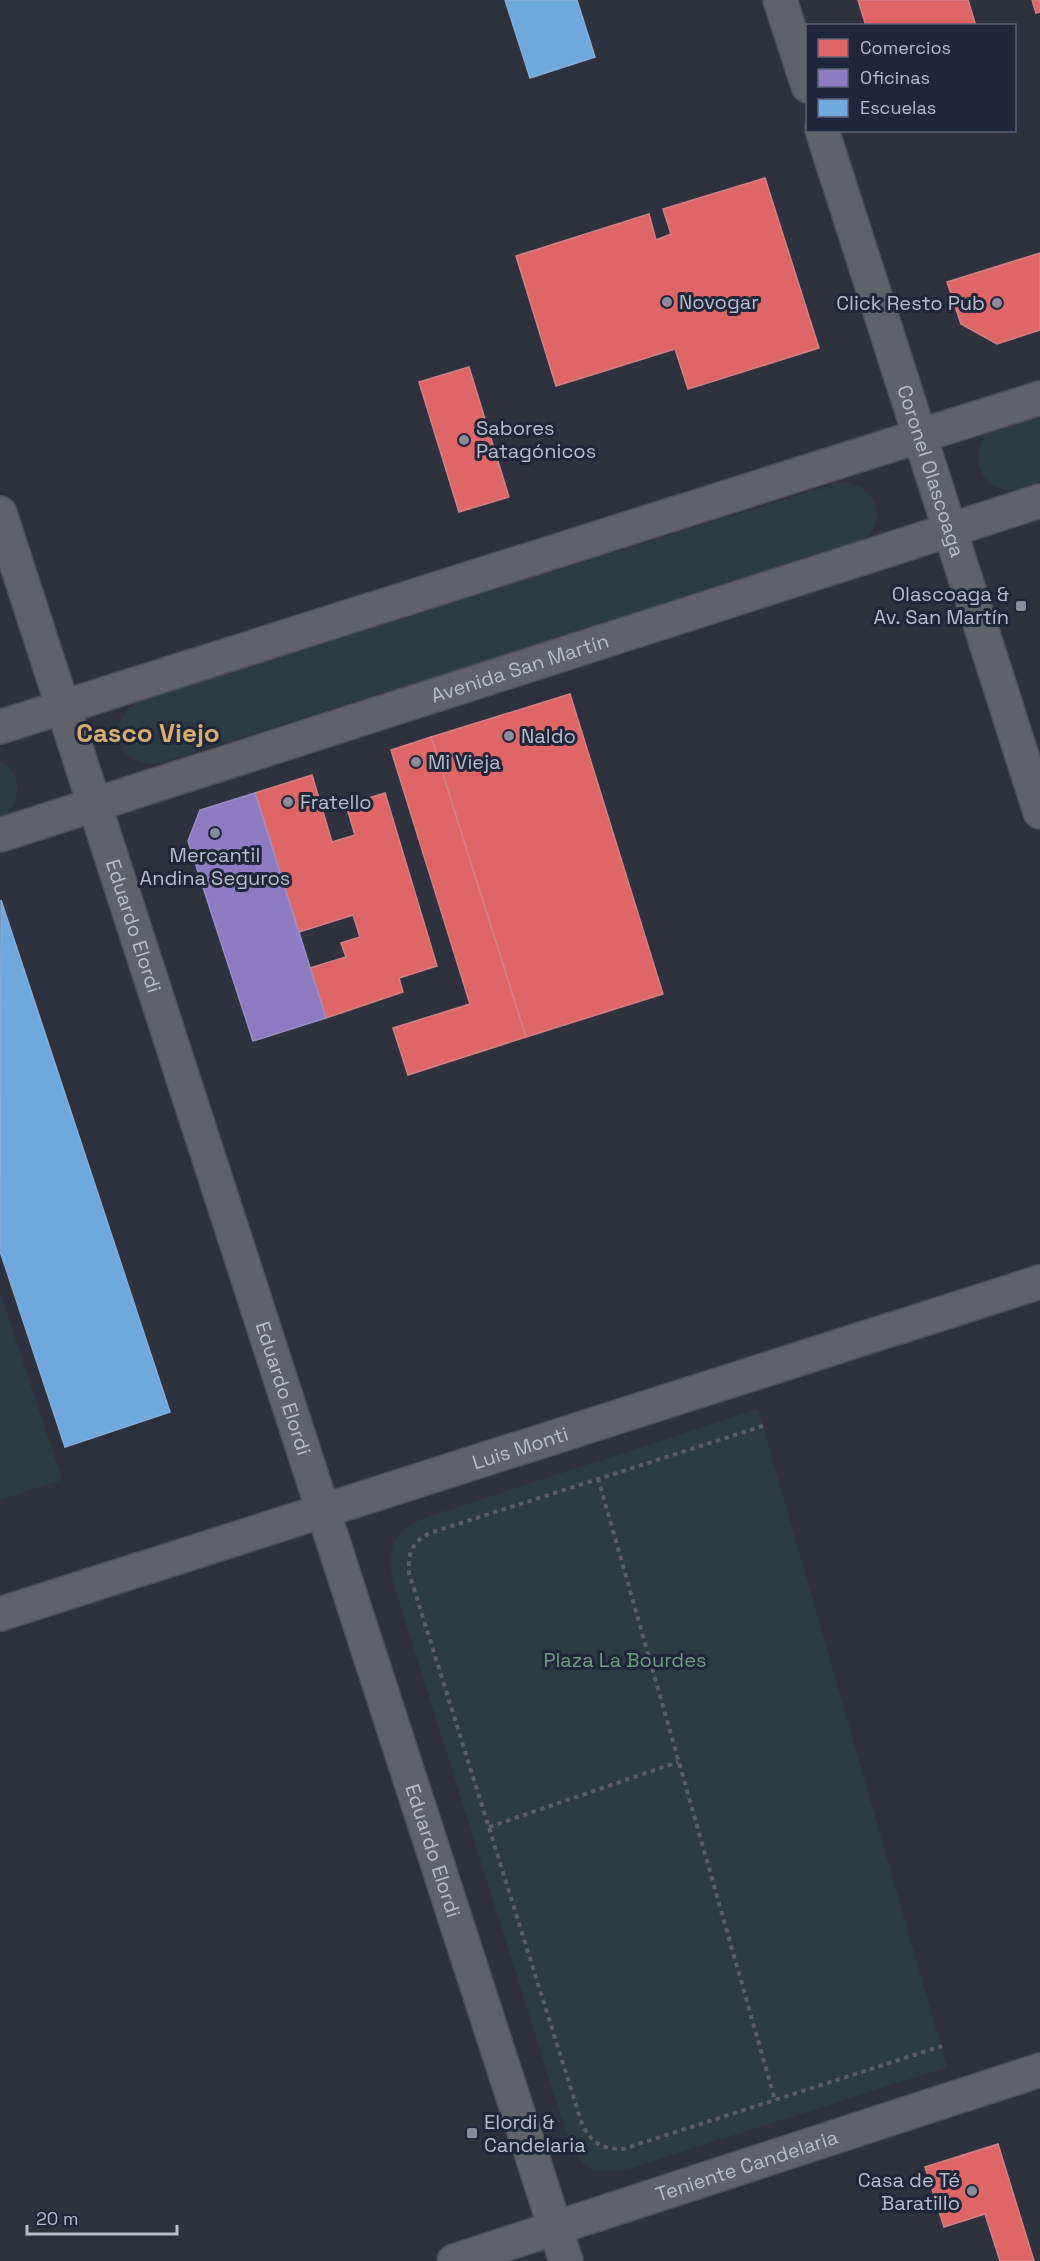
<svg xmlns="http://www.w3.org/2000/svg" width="1040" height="2261" font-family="'Space Grotesk',sans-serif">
	<rect width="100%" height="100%" fill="#2e323e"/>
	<g fill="#2b3c45">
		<path d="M1040,414V482C1029,485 1016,492 1004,489C976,484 969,447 991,431C1005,421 1025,418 1040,414Z"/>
		<path d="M845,482C879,488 889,522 861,543L156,764C114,765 104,721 140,700L834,484Z"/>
		<path d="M0,760C23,773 23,805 0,818Z"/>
		<path d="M1,1295L62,1480L0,1500V1296Z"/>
		<path d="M758,1409L947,2067L628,2169C599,2175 584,2172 570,2145L392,1579C389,1546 391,1532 424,1518Z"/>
	</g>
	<g fill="#e06666" stroke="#d58085" stroke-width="1.5">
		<path d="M858,0H968L976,26H866Z"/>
		<path d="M1032,0H1040V12L1036,13Z"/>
		<path d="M765,178L819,348L688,389L675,349L556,386L516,256L649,214L656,240L671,234L663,209Z"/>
		<path d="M1040,253V330L997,344L961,324L947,282Z"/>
		<path d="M469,367L509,497L459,512L419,382Z"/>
		<path d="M570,694L663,994L526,1037L431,737Z"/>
		<path d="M431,737L526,1037L408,1075L393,1028L470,1004L391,750Z"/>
		<path d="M312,775L332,842L355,835L346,805L385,793L437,966L399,978L403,992L326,1018L310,968L346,957L341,943L360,937L353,915L299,932L255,793Z"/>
		<path d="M998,2144L1034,2261H1000L985,2214L944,2227L925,2167Z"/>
	</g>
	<path fill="#8e7cc3" stroke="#9b90c6" stroke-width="1.5" d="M255,793L326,1018L253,1041L188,841L200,810Z"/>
	<g fill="#6fa8dc" stroke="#86aed8" stroke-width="1.5">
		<path d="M505,0H577L595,57L530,78Z"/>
		<path d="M1,900L170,1412L65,1447L0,1251Z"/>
	</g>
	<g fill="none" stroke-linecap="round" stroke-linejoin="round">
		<g stroke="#4c4f58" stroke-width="36">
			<g id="minor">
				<path d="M780,0L808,86"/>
				<path id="s1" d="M822,130L1040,812"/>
				<path id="s2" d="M0,513L566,2261"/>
				<path d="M0,727L1040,398"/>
				<path id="s3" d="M0,835L1040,501"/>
				<path id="s4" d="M0,1614L1040,1282"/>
				<path id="s5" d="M454,2261L1040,2070"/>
			</g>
		</g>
		<g stroke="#5c5f67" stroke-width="4" stroke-dasharray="4.5 4.5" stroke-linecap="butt">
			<path d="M763,1426L430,1533C411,1543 408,1553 409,1573L582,2124C592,2143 601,2149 623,2149L942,2046"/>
			<path d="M598,1478L775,2100"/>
			<path d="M489,1827L678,1762"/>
		</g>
		<use href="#minor" stroke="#5f626b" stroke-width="33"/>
	</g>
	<g fill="#898c9b" stroke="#20263a" stroke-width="2">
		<circle cx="667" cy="302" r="6"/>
		<circle cx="997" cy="303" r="6"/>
		<circle cx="464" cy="440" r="6"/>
		<rect x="1015" y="600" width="12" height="12" rx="3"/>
		<circle cx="509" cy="736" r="6"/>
		<circle cx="416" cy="762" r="6"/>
		<circle cx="288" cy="802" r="6"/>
		<circle cx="215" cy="833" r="6"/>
		<rect x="466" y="2127" width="12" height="12" rx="3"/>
		<circle cx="972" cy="2191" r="6"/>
	</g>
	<g text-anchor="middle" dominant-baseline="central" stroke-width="6" stroke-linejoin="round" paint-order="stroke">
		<g font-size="20" fill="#babdcd" stroke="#20263a" text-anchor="start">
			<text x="679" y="302">Novogar</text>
			<text x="985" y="303" text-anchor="end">Click Resto Pub</text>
			<text x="476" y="428">Sabores<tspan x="476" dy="23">Patagónicos</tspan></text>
			<text x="1009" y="594" text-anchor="end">Olascoaga &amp;<tspan x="1009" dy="23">Av. San Martín</tspan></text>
			<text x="521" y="736">Naldo</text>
			<text x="428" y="762">Mi Vieja</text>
			<text x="300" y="802">Fratello</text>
			<text x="215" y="855" text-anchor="middle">Mercantil<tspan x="215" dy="23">Andina Seguros</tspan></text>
			<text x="484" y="2122">Elordi &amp;<tspan x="484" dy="23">Candelaria</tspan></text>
			<text x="960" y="2180" text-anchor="end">Casa de Té<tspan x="960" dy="23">Baratillo</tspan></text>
		</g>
		<g font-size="20" fill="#babdcd" stroke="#20263a">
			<text stroke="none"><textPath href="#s1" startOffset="358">Coronel Olascoaga</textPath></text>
			<text stroke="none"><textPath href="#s3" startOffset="546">Avenida San Martín</textPath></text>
			<text stroke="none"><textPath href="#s2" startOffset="434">Eduardo Elordi</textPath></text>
			<text stroke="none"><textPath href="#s2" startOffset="920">Eduardo Elordi</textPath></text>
			<text stroke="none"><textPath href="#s4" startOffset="546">Luis Monti</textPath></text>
			<text stroke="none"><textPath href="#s2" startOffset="1406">Eduardo Elordi</textPath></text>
			<text stroke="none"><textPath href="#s5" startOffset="308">Teniente Candelaria</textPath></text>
		</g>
		<g font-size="20" fill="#719f84" stroke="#20263a">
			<text x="625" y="1660">Plaza La Bourdes</text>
		</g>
		<g font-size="26" font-weight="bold" fill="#d8af6a" stroke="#20263a">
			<text x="148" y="733">Casco Viejo</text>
		</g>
	</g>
	<rect x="806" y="24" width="210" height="108" fill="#20263a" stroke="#5e6275" stroke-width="1.5"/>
	<rect x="818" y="39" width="30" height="18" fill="#e06666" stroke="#5e6275" stroke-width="1.5"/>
	<text x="860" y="54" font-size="18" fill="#babdcd">Comercios</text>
	<rect x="818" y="69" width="30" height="18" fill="#8e7cc3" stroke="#5e6275" stroke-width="1.5"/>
	<text x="860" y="84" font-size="18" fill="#babdcd">Oficinas</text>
	<rect x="818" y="99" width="30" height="18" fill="#6fa8dc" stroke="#5e6275" stroke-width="1.5"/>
	<text x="860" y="114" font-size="18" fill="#babdcd">Escuelas</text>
	<path d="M27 2225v9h150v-9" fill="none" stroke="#babdcd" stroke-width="3"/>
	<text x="36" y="2225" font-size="18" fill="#babdcd" stroke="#20263a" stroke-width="4.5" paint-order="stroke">20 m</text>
</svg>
